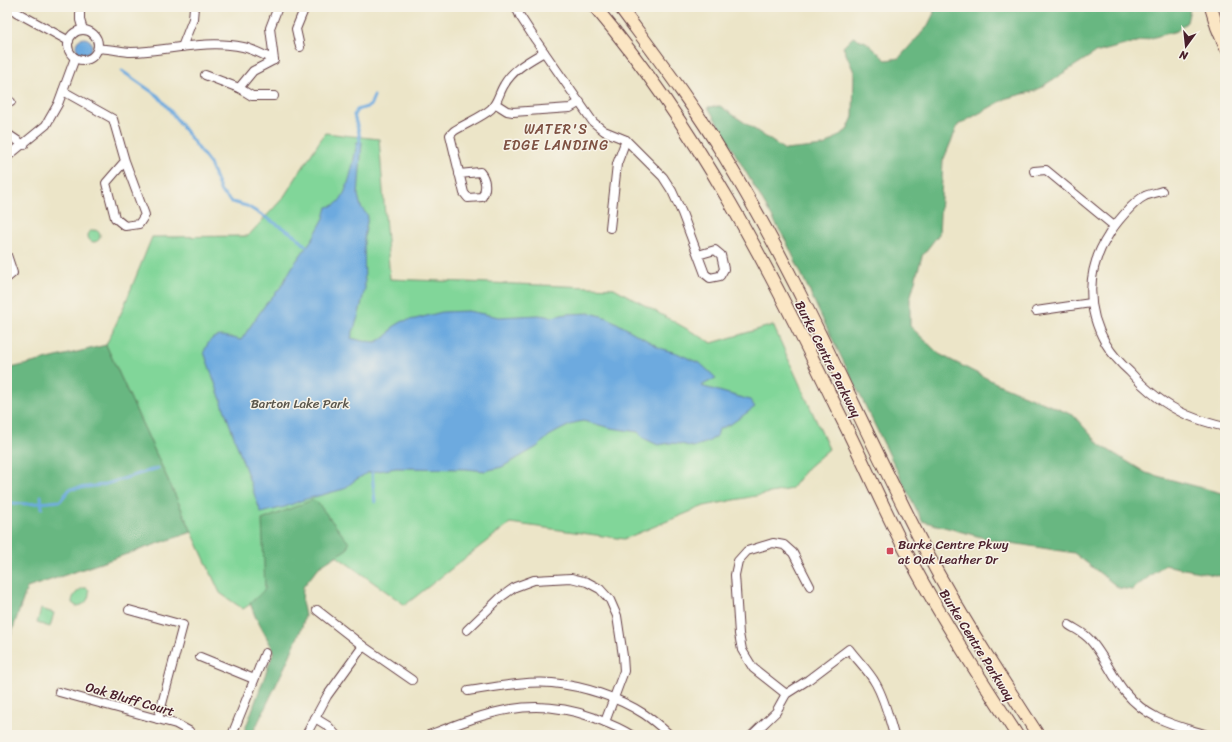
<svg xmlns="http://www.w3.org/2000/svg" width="1232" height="742" font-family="Sriracha,sans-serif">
	<rect width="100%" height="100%" fill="#f7f3e8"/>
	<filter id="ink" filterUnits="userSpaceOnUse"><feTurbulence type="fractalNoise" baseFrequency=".025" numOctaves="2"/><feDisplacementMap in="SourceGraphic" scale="8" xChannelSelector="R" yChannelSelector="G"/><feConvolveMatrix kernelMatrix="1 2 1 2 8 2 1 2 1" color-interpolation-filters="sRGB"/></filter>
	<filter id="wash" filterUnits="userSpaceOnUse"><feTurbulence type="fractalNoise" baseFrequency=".012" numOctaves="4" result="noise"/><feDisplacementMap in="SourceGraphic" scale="16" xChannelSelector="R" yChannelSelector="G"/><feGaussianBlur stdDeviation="0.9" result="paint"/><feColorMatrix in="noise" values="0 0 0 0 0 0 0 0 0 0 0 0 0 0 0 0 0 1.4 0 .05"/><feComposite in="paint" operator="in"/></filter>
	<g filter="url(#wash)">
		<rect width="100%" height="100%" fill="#ece5c8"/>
		<g fill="#81d699" stroke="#667a62">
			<path d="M325,133L379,139L390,279L614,288L712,343L773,325L829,449L807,468L791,489L704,506L624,539L510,523L405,605L331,552L243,609L220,593L106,345L122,311L152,237L248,236L283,198Z"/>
			<circle cx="94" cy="236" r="6"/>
			<path d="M83,588H87L89,590C90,599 85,606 76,606L72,603C72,596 77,591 83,588Z"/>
			<path d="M41,609L54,613L50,627L37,623Z"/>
		</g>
		<g fill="#68b781" stroke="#596b56">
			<path d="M933,7H978L985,10H1000L1008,7H1189L1190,9L1187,22L1177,31L1095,53L1035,91L1007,98L958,125L943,161L939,234L922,256L910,299V326L939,354L998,384L1073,415L1100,445L1146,473L1225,494V577L1164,565L1132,590L1119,588L1074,553L992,540L922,521L823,320L786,241L708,107L720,106L785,150L824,146L847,130L853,117L854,72L843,47L853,37L866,42L886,60L899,58L927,27L934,13Z"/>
			<path d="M106,345L192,532L27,588L7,646V369Z"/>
			<path d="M312,500L317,502L349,543L347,549L319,567L303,587L302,602L305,615L302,627L288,660L252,735H243L274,651L255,616L250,603L257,597L265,589L262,520Z"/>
		</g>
		<g fill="#6daadf" stroke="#5c6485">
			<circle cx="84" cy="46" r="8"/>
			<path d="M357,142H362L358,195L361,207L368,216L364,239L365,288L359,314L351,338L363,341L376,342L386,337L393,327L403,321L415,319L442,312L468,311L499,317L539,315L552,317L566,314L591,313L608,318L662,349L677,353L701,364L716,378L701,386L750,400L755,407L731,424L719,429L717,436L708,442L693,447L681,444L670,443L658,445L645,439L638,432L611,428L583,421L574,423L558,431L549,436L537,447L502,467L485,471L466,469L396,468L367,473L354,481L344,489L303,500L285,507L261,513L204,352C212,330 222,336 241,340L265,305L280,288L294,264L313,238L324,218L327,207C330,206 334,206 336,204C349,195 354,157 357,142Z"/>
		</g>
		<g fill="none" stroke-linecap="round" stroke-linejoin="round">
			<g stroke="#6daadf" stroke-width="3">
				<path d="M122,71L158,96L169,109L210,164L221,192L232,202L247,206L296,236L306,246"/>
				<path d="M360,142L359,133L354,115L357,110L370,106L374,96"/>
				<path d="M372,473L375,502"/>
				<path d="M41,496L42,508"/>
				<path d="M7,503L28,504L60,501L70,489L103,485L158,468"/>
			</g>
		</g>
	</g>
	<g filter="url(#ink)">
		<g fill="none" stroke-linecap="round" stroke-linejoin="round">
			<g stroke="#623d43" stroke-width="10">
				<g id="street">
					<path d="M15,7L16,12L69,41"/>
					<path d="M80,7V20L83,30"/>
					<path d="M516,7L520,16L535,39L593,122L604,131L626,140L663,177L672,191L682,213L705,274L710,278L720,276L724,269L721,255L715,250L698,255"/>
					<circle cx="83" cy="45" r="15"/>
					<path d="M182,47L193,19L194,7"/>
					<path d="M300,47L296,29L305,7"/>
					<path d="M98,49C106,47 121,52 131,52C168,51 206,39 243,47C253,49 264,55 274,60L270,28L278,7"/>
					<path d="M205,75L239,88L253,71L274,60"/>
					<path d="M239,88L252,96H274"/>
					<path d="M63,91L113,119L125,161L106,183L115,218L125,226L139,224L145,215L125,161"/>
					<path d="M7,104L11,102"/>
					<path d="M496,104L507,111L513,112L570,108L580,102"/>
					<path d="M7,136L9,135L24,145"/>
					<path d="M7,157L46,125L58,104L75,58"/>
					<path d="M1034,171L1046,170L1114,226"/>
					<path d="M459,174L480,172C486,179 487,189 482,197L468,198L464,193L450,135L454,131C465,124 482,117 491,109C498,102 499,93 504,85C513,69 529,61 544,52"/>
					<path d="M1162,191C1156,193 1150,194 1145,196C1134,201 1114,225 1108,236C1086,270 1086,309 1106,344C1112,354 1121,364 1130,372C1146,390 1165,405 1187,415C1199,420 1212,424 1225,427"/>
					<path d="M610,228L617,164L626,140"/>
					<path d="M7,255L13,273L7,278"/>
					<path d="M1036,311L1091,303"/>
					<path d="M129,610L183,625L158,719"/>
					<path d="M317,610L363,646L412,680"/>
					<path d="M1069,625C1075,629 1082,632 1087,637C1101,649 1112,677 1125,692C1148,720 1175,725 1207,735"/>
					<path d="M467,630L501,597L515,587L534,580L571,578L587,582L600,589L610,600L617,616L623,656L624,671L605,722"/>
					<path d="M200,657L254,679"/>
					<path d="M468,691C495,687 525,681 552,683C583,686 618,697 644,714C653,720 662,728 670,735"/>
					<path d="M59,692L176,724L189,731L192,735"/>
					<path d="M786,694L753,668L742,650L739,634L735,575L738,561L747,551L773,543L784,545L793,553L810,586"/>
					<path d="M315,718L328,726L336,735"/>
					<path d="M232,735L265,653"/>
					<path d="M306,735L327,696L363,646"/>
					<path d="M429,735C486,713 530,695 592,717C605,722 619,727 631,735"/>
					<path d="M752,735L776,712L786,694L808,680L849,649C858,661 869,671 876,684C885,700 889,718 894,735"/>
				</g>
			</g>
			<g stroke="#623d43" stroke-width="14">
				<g id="secondary">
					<path d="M595,7C697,128 771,271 839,413C864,462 885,513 911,561C943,621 980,678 1017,735"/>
					<path d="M620,7C656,56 693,104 724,156C802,284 859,422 928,555C961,617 1000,676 1038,735"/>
					<path d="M1211,7L1217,27L1225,46"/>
				</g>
			</g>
			<use href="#street" stroke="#fff" stroke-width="8"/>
			<use href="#secondary" stroke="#fbe6c4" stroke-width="12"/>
		</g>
	</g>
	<rect fill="#d1495b" stroke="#f7f3e8" stroke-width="1.5" x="886" y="547" width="8" height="8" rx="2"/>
	<g text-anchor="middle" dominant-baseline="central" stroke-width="3" stroke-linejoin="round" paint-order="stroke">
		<g font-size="13" fill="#4a1f2b" stroke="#f7f3e8">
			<text transform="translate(828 359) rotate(63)">Burke Centre Parkway</text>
			<text transform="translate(977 645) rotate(58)">Burke Centre Parkway</text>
			<text transform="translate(130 699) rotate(16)">Oak Bluff Court</text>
		</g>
		<g font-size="13" fill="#5a564c" stroke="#f7f3e8">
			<text x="300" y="403">Barton Lake Park</text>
		</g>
		<g font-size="13" fill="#4a1f2b" stroke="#f7f3e8" text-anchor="start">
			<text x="898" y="544">Burke Centre Pkwy<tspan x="898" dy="15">at Oak Leather Dr</tspan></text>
		</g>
		<g font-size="14" letter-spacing="1" fill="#7e5142" stroke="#f7f3e8">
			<text x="556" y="129">WATER'S<tspan x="556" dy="16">EDGE LANDING</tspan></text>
		</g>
	</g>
	<rect width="1232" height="742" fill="none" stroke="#f7f3e8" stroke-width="24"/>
	<g transform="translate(1186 46) rotate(195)" stroke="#f7f3e8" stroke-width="3" paint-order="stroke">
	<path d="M0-3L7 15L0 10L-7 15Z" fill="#4a1f2b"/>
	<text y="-6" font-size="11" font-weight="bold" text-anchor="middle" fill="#4a1f2b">N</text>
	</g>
</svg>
